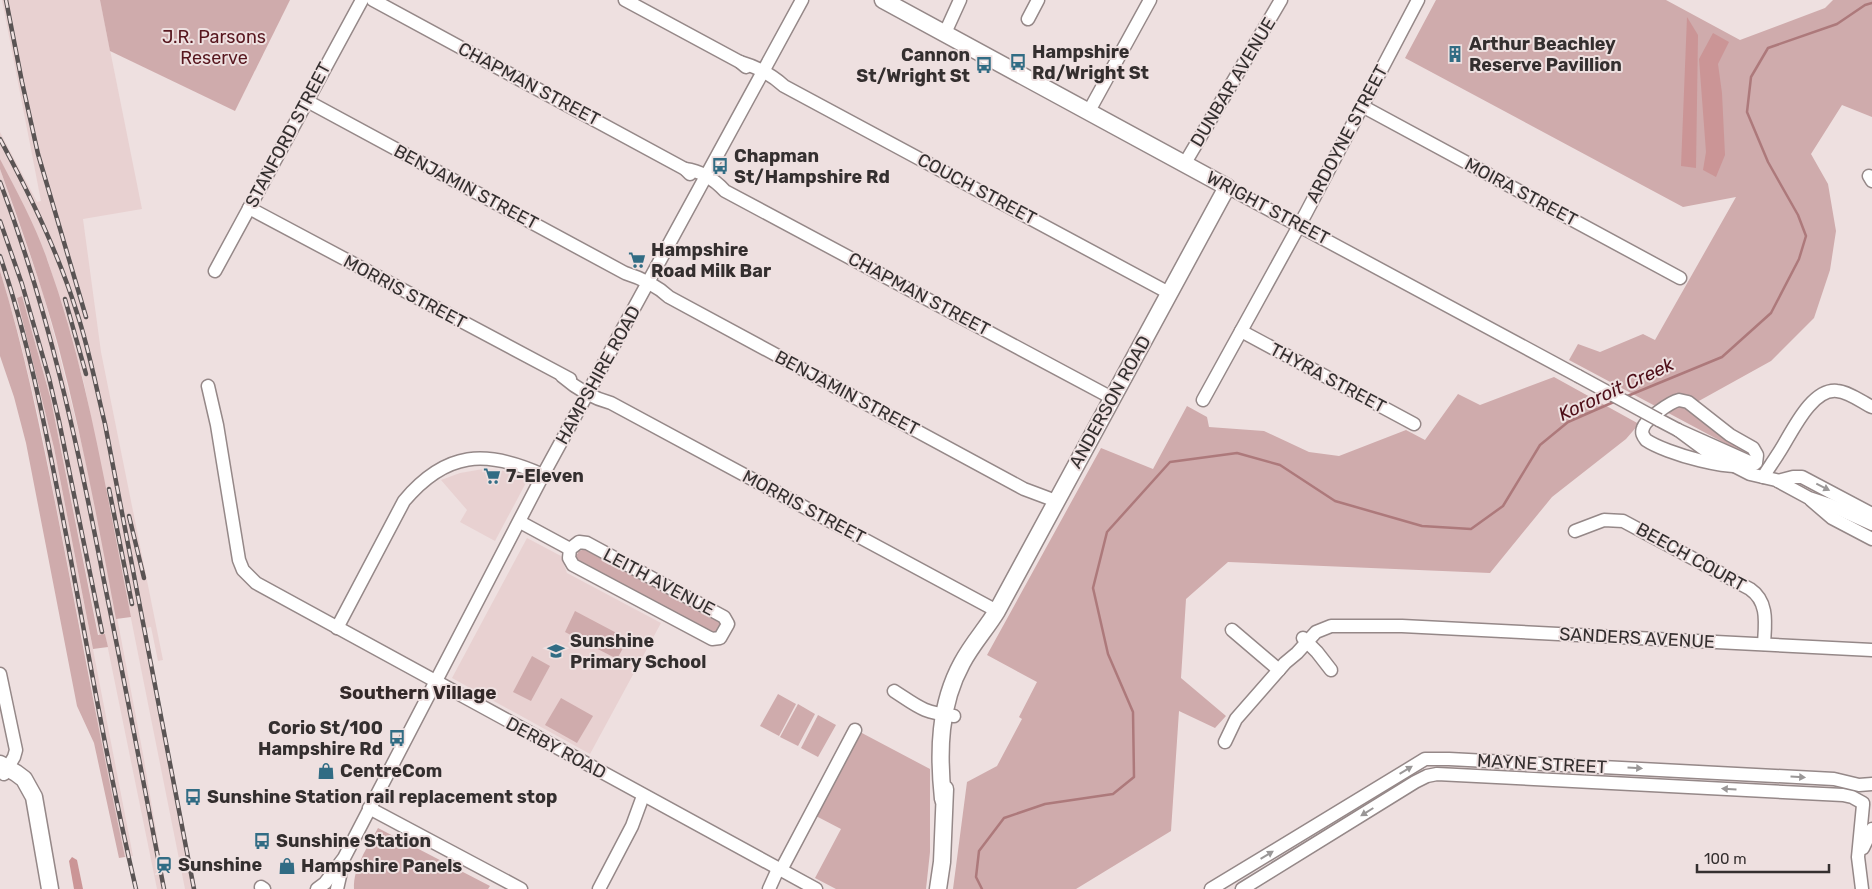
<svg xmlns="http://www.w3.org/2000/svg" width="1872" height="889" font-family="Rubik,sans-serif">
	<rect width="100%" height="100%" fill="#eee0e0"/>
	<g fill="#e8d1d1">
		<path d="M2,0H100L142,209L83,219L101,352L163,660L158,661L151,627L146,628L196,889H185L84,383L48,261L0,159V132L37,202L41,201Z"/>
		<path d="M0,169L42,290L57,345L82,445L97,512L143,754L166,889H157L105,634L99,635L51,400L22,296L17,298L54,448L133,856L125,857L106,768L90,678L40,423L19,336L0,271Z"/>
		<path d="M483,469L501,470L528,479L495,541L460,522L467,510L441,480L460,473Z"/>
		<path d="M527,538L561,556L567,573L661,623L590,754L452,678Z"/>
	</g>
	<g fill="#cfabac">
		<path d="M100,0H290L235,111L110,51Z"/>
		<path d="M1436,0H1666L1740,40L1825,8L1833,0H1872V117L1842,105L1811,154L1828,184L1836,231L1830,270L1814,318L1771,361L1688,407L1751,454L1747,455L1569,360L1578,344L1600,352L1643,334L1655,340L1736,197L1683,207L1405,58Z"/>
		<path d="M0,159C17,192 36,226 48,262C89,377 107,498 131,617L116,619C99,527 82,436 58,345C42,286 21,227 0,169Z"/>
		<path d="M0,271C24,348 40,428 56,507C79,623 100,740 125,857L119,858L94,743L77,706L26,443L14,397L0,356Z"/>
		<path d="M22,296L51,400L98,635L105,634L108,647L93,649L54,448L17,298Z"/>
		<path d="M1554,377L1639,424L1626,439L1552,497L1490,573L1228,562L1186,599L1181,678L1226,716L1215,728L1179,711L1171,831L1076,889H953L967,782L997,766L1022,719L1019,717L1037,682L987,655L1101,448L1153,469L1187,406L1207,417L1209,427L1264,431L1309,452L1339,456L1406,430L1425,440L1458,394L1480,405Z"/>
		<path d="M585,549L720,620L723,625L714,635L580,564L576,556L579,551Z"/>
		<path d="M575,611L628,639L617,659L565,632Z"/>
		<path d="M532,656L550,666L531,701L513,692Z"/>
		<path d="M778,694L796,704L779,736L760,726Z"/>
		<path d="M561,698L593,716L577,743L545,725Z"/>
		<path d="M798,704L815,714L798,746L780,737Z"/>
		<path d="M818,715L836,725L818,757L801,748Z"/>
		<path d="M860,732L930,769V852L926,889H836L815,878L841,829L816,816Z"/>
		<path d="M378,828L490,886L488,889H354C353,867 368,847 378,828Z"/>
	</g>
	<g fill="#cb9596">
		<path d="M1687,17L1698,35L1696,168L1681,166Z"/>
		<path d="M1713,33L1729,42L1718,64L1722,93L1725,155L1716,177L1703,170L1706,152L1699,59Z"/>
		<path d="M72,857L77,860L83,889H74L69,861Z"/>
	</g>
	<g fill="none" stroke-linecap="round" stroke-linejoin="round">
		<g stroke="#ad797b" stroke-width="2.5">
			<path d="M1625,397L1722,357L1771,313L1799,259L1806,236L1798,215L1768,162L1747,112L1751,77L1768,48L1837,24L1865,5L1872,3"/>
			<path d="M982,889L976,877L979,851L1004,818L1045,804L1113,794L1134,777L1133,712L1108,654L1093,588L1107,532L1170,462L1237,453L1280,465L1335,501L1422,526L1471,529L1503,506L1540,445L1568,422L1616,401"/>
		</g>
		<g stroke="#958888" stroke-width="15">
			<g id="minor">
				<path d="M373,0L685,169L690,174"/>
				<path d="M625,0L740,62L746,67"/>
				<path d="M1028,19L1038,0"/>
				<path d="M945,33L960,0"/>
				<path d="M740,62C757,67 771,74 784,86L1169,293"/>
				<path d="M307,101L625,273C641,278 656,285 669,297L1024,489L1056,501"/>
				<path d="M1362,106L1680,278"/>
				<path d="M1089,111L1150,0"/>
				<path d="M1185,163L1281,0"/>
				<path d="M685,169C700,171 714,179 725,191L1112,398"/>
				<path d="M1869,176L1872,181"/>
				<path d="M1227,187L1578,376"/>
				<path d="M249,208L570,379"/>
				<path d="M215,271L362,0"/>
				<path d="M1241,331L1414,424"/>
				<path d="M562,376C577,389 592,398 611,403L997,611"/>
				<path d="M208,386L217,425L239,560L243,570L256,583L816,889"/>
				<path d="M1203,400L1306,213L1418,0"/>
				<path d="M1679,400L1688,402L1730,435L1753,448L1757,455L1756,463C1735,474 1665,453 1646,440C1643,436 1641,433 1643,428C1645,420 1670,402 1679,400Z"/>
				<path d="M1659,420L1678,430L1754,464"/>
				<path d="M1678,430L1709,453L1750,474L1776,480L1809,498L1830,505L1872,524"/>
				<path d="M1763,477C1768,469 1773,462 1778,454C1790,437 1810,388 1837,391C1849,392 1862,402 1872,407"/>
				<path d="M1778,481L1793,477H1802L1872,514"/>
				<path d="M1811,500L1832,518L1872,539"/>
				<path d="M520,522L570,549"/>
				<path d="M1575,531L1604,520L1623,521L1750,589C1769,602 1765,624 1764,644"/>
				<path d="M579,542L587,543L724,617L728,624L720,638L712,639L573,565L569,558L570,549Z"/>
				<path d="M337,628L404,501C446,451 486,449 543,475"/>
				<path d="M1232,630L1279,670"/>
				<path d="M1303,638L1317,652L1331,670"/>
				<path d="M0,674L16,750L14,757L4,774"/>
				<path d="M894,691C920,708 922,712 954,716"/>
				<path d="M1225,742L1236,719L1285,663L1297,653L1316,632L1331,626H1402L1872,650"/>
				<path d="M369,808L521,889"/>
				<path d="M1863,848L1872,829"/>
				<path d="M781,870L855,730"/>
				<path d="M261,887L264,889"/>
				<path d="M317,889L325,883L344,858L543,475L802,0"/>
				<path d="M337,889L343,863"/>
				<path d="M599,889L632,826L643,796"/>
				<path d="M769,889L778,869"/>
				<path d="M1211,889L1425,759H1449L1834,779L1859,785L1872,784"/>
				<path d="M1242,889L1415,782L1427,776L1437,774L1843,795L1852,797L1863,803"/>
				<path d="M1862,889L1858,857L1863,805"/>
			</g>
		</g>
		<g stroke="#958888" stroke-width="19">
			<g id="major">
				<path d="M883,0L1227,187L997,611C986,629 972,644 962,663C939,705 938,752 943,799"/>
				<path d="M0,764L16,773L24,779L34,797L50,889"/>
				<path d="M938,889L942,862L945,789"/>
			</g>
		</g>
		<use href="#minor" stroke="#fff" stroke-width="12"/>
		<use href="#major" stroke="#fff" stroke-width="16"/>
		<g stroke="#5a5454" stroke-width="4.5">
			<g id="rail">
				<path d="M6,0L22,82L38,154L86,317"/>
				<path d="M0,139C30,195 58,252 77,313C89,349 96,387 105,424L194,889"/>
				<path d="M0,182C49,311 78,446 104,581C125,683 144,786 164,889"/>
				<path d="M0,221L22,284L49,378L59,421L102,632"/>
				<path d="M0,256C30,344 47,437 65,529C88,649 108,770 136,889"/>
				<path d="M65,299L86,374"/>
				<path d="M109,489L132,604"/>
				<path d="M129,516L144,578"/>
			</g>
		</g>
		<use href="#rail" stroke="#eee0e0" stroke-width="2.5" stroke-dasharray="8" stroke-linecap="butt"/>
		<g stroke="#958888" stroke-width="15" stroke-linecap="butt">
			<path id="minor-bridge" d="M1578,376L1659,420"/>
		</g>
		<use href="#minor-bridge" stroke="#fff" stroke-width="12"/>
	</g>
	<defs><path id="oneway-solid" d="M-6-.8H1V-3.2L6.5 0L1 3.2V.8H-6Z" transform="scale(1.25)"/></defs>
	<g fill="#9a9797">
		<use href="#oneway-solid" transform="translate(1823 487) rotate(27)"/>
		<use href="#oneway-solid" transform="translate(1635 768) rotate(3)"/>
		<use href="#oneway-solid" transform="translate(1406 770) rotate(-31)"/>
		<use href="#oneway-solid" transform="translate(1798 777) rotate(3)"/>
		<use href="#oneway-solid" transform="translate(1729 789) rotate(-177)"/>
		<use href="#oneway-solid" transform="translate(1367 812) rotate(148)"/>
		<use href="#oneway-solid" transform="translate(1267 855) rotate(-31)"/>
	</g>
	<defs>
		<g id="building-bare" transform="scale(1.35)"><path d="M-4-6H4V6H1V3H-1V6H-4ZM-2.5-4.3h1.7v1.8h-1.7ZM.8-4.3h1.7v1.8H.8ZM-2.5-1h1.7V.8h-1.7ZM.8-1h1.7V.8H.8Z" fill="#316c84" stroke="#eee0e0" stroke-width="2.5" paint-order="stroke"/></g>
		<g id="bus-bare" transform="scale(1.35)"><path d="M-5-6H5V4H4V6H2V4H-2V6H-4V4H-5ZM-3.5-4V0h7V-4ZM-3.5 1.2v1.5H-2V1.2ZM2 1.2v1.5H3.5V1.2Z" fill="#316c84" stroke="#eee0e0" stroke-width="2.5" paint-order="stroke"/></g>
		<g id="supermarket-bare" transform="scale(1.35)"><path d="M-6-5.5h2.5l.6 2H6L4.5 2H-2.5L-4.4-4H-6ZM-1.5 3.2a1.3 1.3 0 1 0 .1 0ZM3 3.2a1.3 1.3 0 1 0 .1 0Z" fill="#316c84" stroke="#eee0e0" stroke-width="2.5" paint-order="stroke"/></g>
		<g id="school-bare" transform="scale(1.35)"><path d="M0-5L7-2L0 1L-7-2ZM-4 1L0 2.5L4 1V4Q0 6-4 4Z" fill="#316c84" stroke="#eee0e0" stroke-width="2.5" paint-order="stroke"/></g>
		<g id="shop-bare" transform="scale(1.35)"><path d="M-5-2.5h2.3a2.7 3.5 0 0 1 5.4 0H5L5.5 6h-11ZM-1.5-2.5h3a1.5 2.3 0 0 0-3 0Z" fill="#316c84" stroke="#eee0e0" stroke-width="2.5" paint-order="stroke"/></g>
		<g id="station-bare" transform="scale(1.35)"><path d="M-3-6H3Q5-6 5-4V2Q5 4 3 4L4.5 6H3L1.5 4h-3L-3 6H-4.5L-3 4Q-5 4-5 2V-4Q-5-6-3-6ZM-3.5-4v3h7v-3ZM-3.5 1v1.5H-2V1ZM2 1v1.5H3.5V1Z" fill="#316c84" stroke="#eee0e0" stroke-width="2.5" paint-order="stroke"/></g>
	</defs>
	<g fill-rule="evenodd">
		<use href="#building-bare" x="1455" y="54"/>
		<use href="#bus-bare" x="1018" y="62"/>
		<use href="#bus-bare" x="984" y="65"/>
		<use href="#bus-bare" x="720" y="166"/>
		<use href="#supermarket-bare" x="637" y="260"/>
		<use href="#supermarket-bare" x="492" y="476"/>
		<use href="#school-bare" x="556" y="651"/>
		<use href="#bus-bare" x="397" y="738"/>
		<use href="#shop-bare" x="326" y="771"/>
		<use href="#bus-bare" x="193" y="797"/>
		<use href="#bus-bare" x="262" y="841"/>
		<use href="#station-bare" x="164" y="865"/>
		<use href="#shop-bare" x="287" y="866"/>
	</g>
	<g text-anchor="middle" dominant-baseline="central" stroke-width="4" stroke-linejoin="round" paint-order="stroke">
		<g font-size="18" fill="#57161e" stroke="#eee0e0">
			<text x="214" y="37">J.R. Parsons<tspan x="214" dy="21">Reserve</tspan></text>
		</g>
		<g font-size="18" font-weight="bold" fill="#342f2f" stroke="#eee0e0" text-anchor="start">
			<text x="1469" y="44">Arthur Beachley<tspan x="1469" dy="21">Reserve Pavillion</tspan></text>
			<text x="1032" y="52">Hampshire<tspan x="1032" dy="21">Rd/Wright St</tspan></text>
			<text x="970" y="55" text-anchor="end">Cannon<tspan x="970" dy="21">St/Wright St</tspan></text>
			<text x="734" y="156">Chapman<tspan x="734" dy="21">St/Hampshire Rd</tspan></text>
			<text x="651" y="250">Hampshire<tspan x="651" dy="21">Road Milk Bar</tspan></text>
			<text x="506" y="476">7-Eleven</text>
			<text x="570" y="641">Sunshine<tspan x="570" dy="21">Primary School</tspan></text>
			<text x="383" y="728" text-anchor="end">Corio St/100<tspan x="383" dy="21">Hampshire Rd</tspan></text>
			<text x="340" y="771">CentreCom</text>
			<text x="207" y="797">Sunshine Station rail replacement stop</text>
			<text x="276" y="841">Sunshine Station</text>
			<text x="178" y="865">Sunshine</text>
			<text x="301" y="866">Hampshire Panels</text>
		</g>
		<g font-size="18" fill="#342f2f" stroke="#eee0e0">
			<text transform="translate(1233 82) rotate(-59)">DUNBAR AVENUE</text>
			<text transform="translate(529 84) rotate(28)">CHAPMAN STREET</text>
			<text transform="translate(1347 134) rotate(-62)">ARDOYNE STREET</text>
			<text transform="translate(288 135) rotate(-62)">STANFORD STREET</text>
			<text transform="translate(466 187) rotate(28)">BENJAMIN STREET</text>
			<text transform="translate(977 189) rotate(28)">COUCH STREET</text>
			<text transform="translate(1521 192) rotate(28)">MOIRA STREET</text>
			<text transform="translate(1268 208) rotate(28)">WRIGHT STREET</text>
			<text transform="translate(405 292) rotate(28)">MORRIS STREET</text>
			<text transform="translate(919 294) rotate(28)">CHAPMAN STREET</text>
			<text transform="translate(598 375) rotate(-61)">HAMPSHIRE ROAD</text>
			<text transform="translate(1328 378) rotate(28)">THYRA STREET</text>
			<text transform="translate(847 393) rotate(28)">BENJAMIN STREET</text>
			<text transform="translate(1110 402) rotate(-61)">ANDERSON ROAD</text>
			<text transform="translate(804 507) rotate(28)">MORRIS STREET</text>
			<text transform="translate(1691 557) rotate(29)">BEECH COURT</text>
			<text transform="translate(659 582) rotate(28)">LEITH AVENUE</text>
			<text transform="translate(1637 638) rotate(3)">SANDERS AVENUE</text>
			<text transform="translate(556 748) rotate(28)">DERBY ROAD</text>
			<text transform="translate(1542 764) rotate(3)">MAYNE STREET</text>
		</g>
		<g font-size="19" font-style="italic" fill="#4f0e18" stroke="#eee0e0">
			<text transform="translate(1616 389) rotate(-25)">Kororoit Creek</text>
		</g>
		<g font-size="19" font-weight="bold" fill="#342a2a" stroke="#eee0e0">
			<text x="418" y="692">Southern Village</text>
		</g>
	</g>
	<path d="M1697 864v8h132v-8" fill="none" stroke="#342f2f" stroke-width="2.5"/>
	<text x="1704" y="864" font-size="15" fill="#342f2f" stroke="#eee0e0" stroke-width="4" paint-order="stroke">100 m</text>
</svg>
